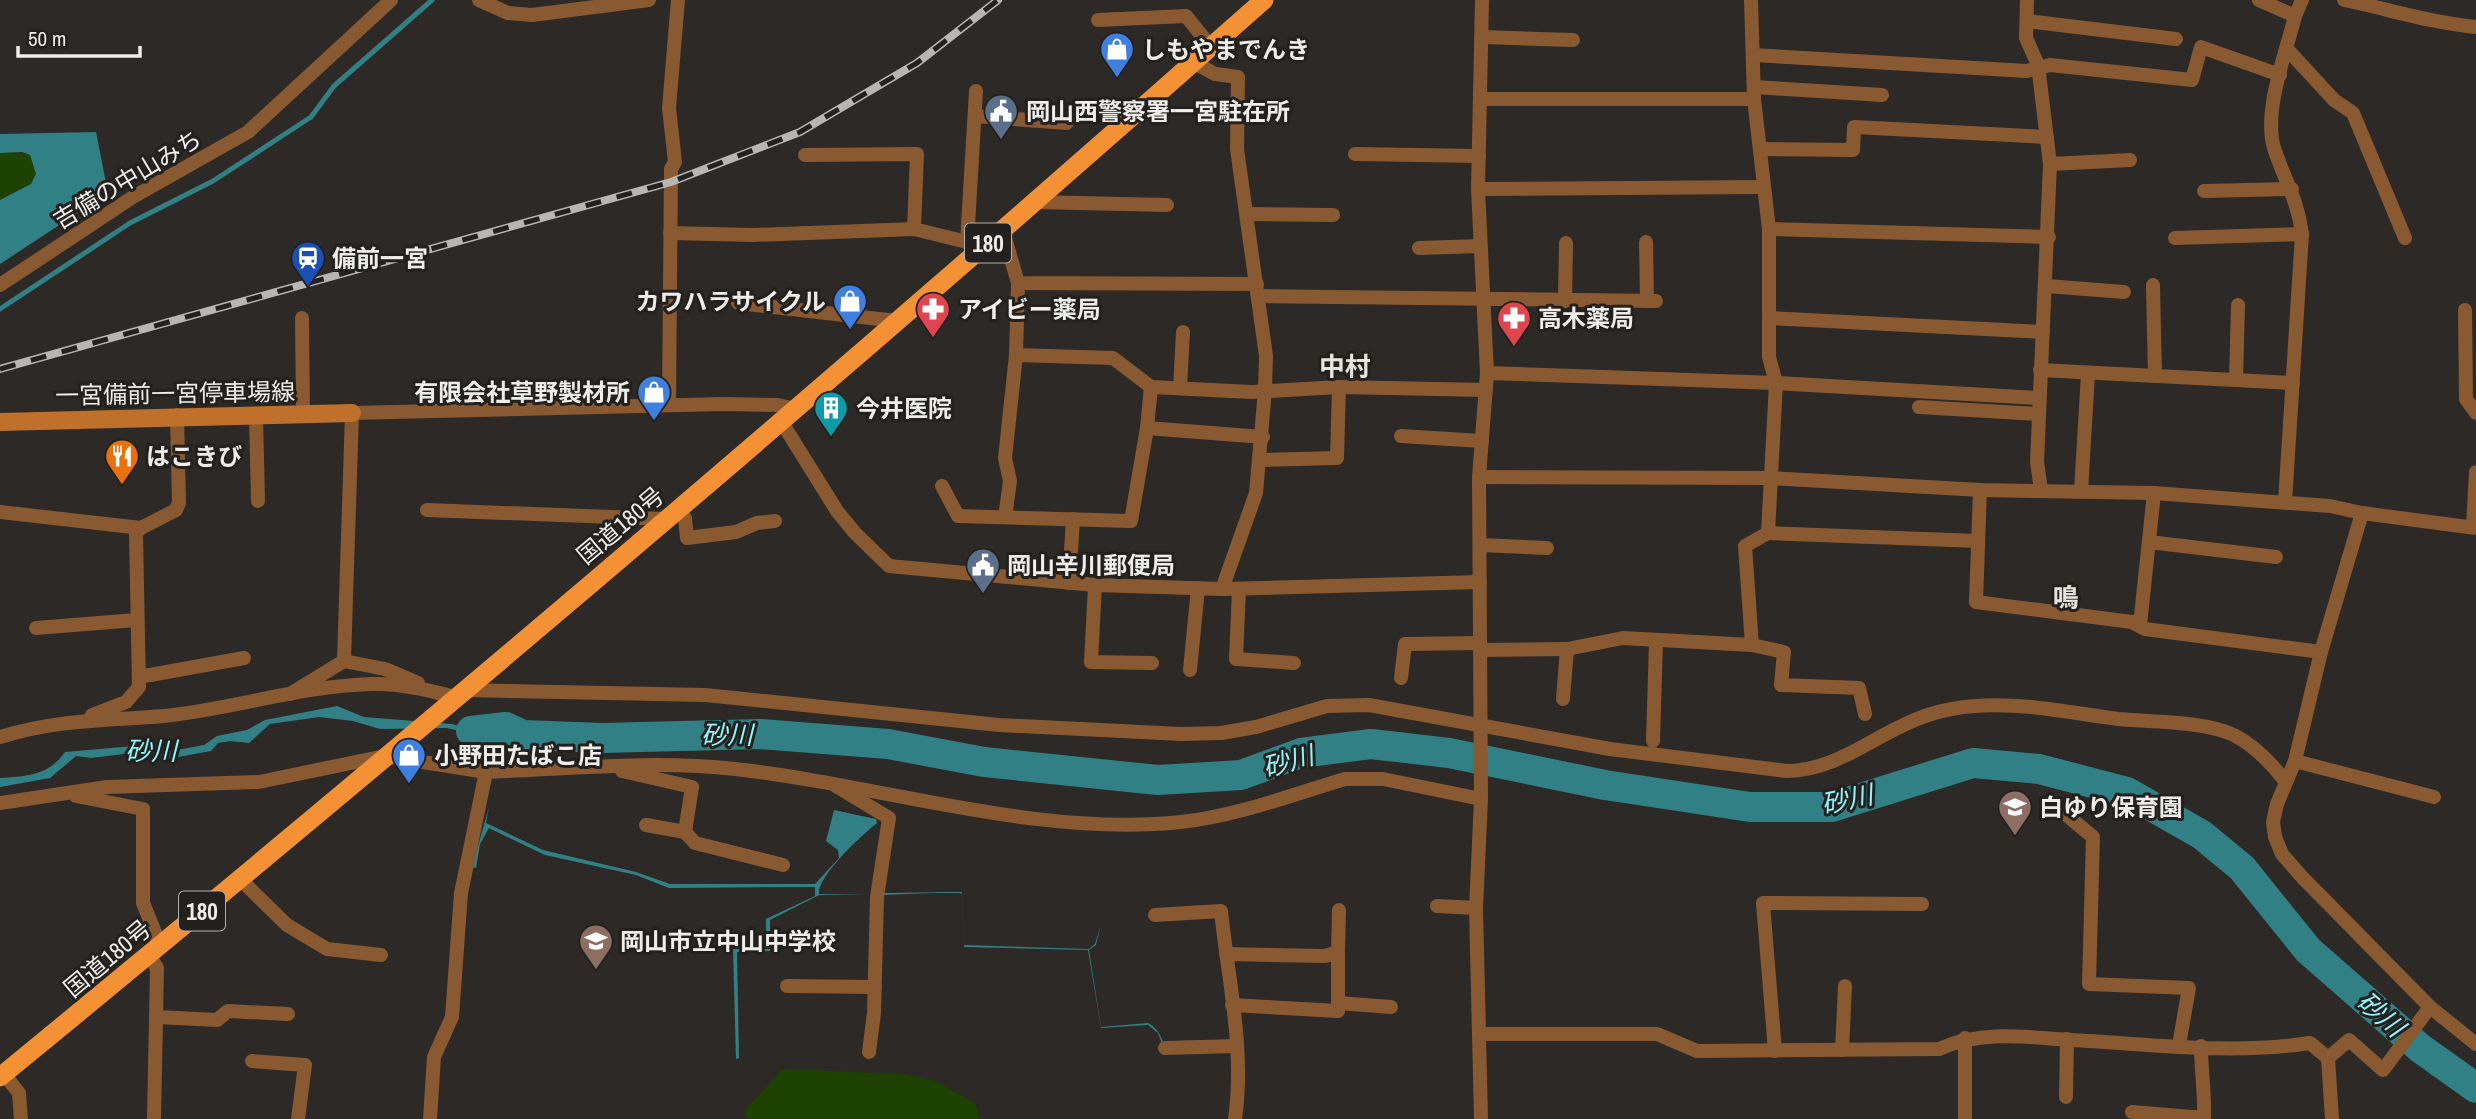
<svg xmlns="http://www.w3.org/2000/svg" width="2476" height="1119" font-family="'Archivo Narrow','Noto Sans JP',sans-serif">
	<rect width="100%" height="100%" fill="#2c2926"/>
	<g fill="#1e4201">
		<path d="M8,151L30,155L36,174L31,184L0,200V153Z"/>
		<path d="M783,1069L903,1074L936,1081L976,1104L979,1119H747L745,1110Z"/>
	</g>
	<g fill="#308085">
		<path d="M96,132L108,193L0,264V200L31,184L36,174L30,155L22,152L0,153V134Z"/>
		<path d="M337,706L364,717L452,724L473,730L500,720L516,722L510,732L482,735L446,728L380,729L353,721L319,717L270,724L249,743L230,741L218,743L211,751L167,759L148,751L91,758L76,756L50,778L0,787V778C27,776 48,776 65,752L157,744L171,751L204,745L217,736L247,730L265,720Z"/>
		<path d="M489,807L486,823L543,850L636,872L670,884H815L839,858L838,850L826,841L834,810L876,819L877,823C862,835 817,876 819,894L871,895H819L770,920V951L737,952L739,1058L736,1059L733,949H766V919L815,896V887L669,888L636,875L545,855L489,828L480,844L476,868L472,867Z"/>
		<path d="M957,892L883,895L884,893L962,892L964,945L1089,949L1095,944L1101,925L1096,945L1089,950L1101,1027L1148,1023C1156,1027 1160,1034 1163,1042L1230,1040L1175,1041L1162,1044L1158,1033L1148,1025L1101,1028L1088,950L964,947L962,894Z"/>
	</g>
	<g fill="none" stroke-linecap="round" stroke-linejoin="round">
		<path stroke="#308085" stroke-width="5" d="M0,309L130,223L213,181L311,117L334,86L432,0"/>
		<path stroke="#308085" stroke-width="30" d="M471,731L506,727L523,735L602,738L761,734L888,744L984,762L1158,780L1241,775L1301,753L1371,744L1449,753L1605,785L1750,807H1832L1973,763L2039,769L2127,792L2202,835L2242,868L2308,950L2420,1048L2476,1088"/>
		<g stroke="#895931" stroke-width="14">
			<path d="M479,0L508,13L532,15L649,0"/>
			<path d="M1751,0L1754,99L1769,229V357L1776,383L1768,533L1745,546L1752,645"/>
			<path d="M2027,0L2026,38L2038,65L2050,164L2037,462L2041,490"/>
			<path d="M2259,0L2295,16C2286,53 2263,111 2274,148C2284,179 2298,200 2302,234L2285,502"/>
			<path d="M2344,0C2388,9 2431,23 2476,27"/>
			<path d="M2295,16L2302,0"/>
			<path d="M1098,20L1186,16L1211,47"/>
			<path d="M2027,21L2176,39"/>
			<path d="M1482,37L1573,40"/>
			<path d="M2287,49L2334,100L2353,113L2405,238"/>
			<path d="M1753,55L2027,71L2050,65L2192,80L2201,47L2280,75"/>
			<path d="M1193,62L1215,74L1238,77L1237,149L1266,356L1265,390L1256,493L1222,589"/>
			<path d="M1754,87L1882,95"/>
			<path d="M1481,99H1754"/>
			<path d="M975,116L1067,123"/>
			<path d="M1760,149L1853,150L1854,127L2047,137"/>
			<path d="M1355,154L1479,156"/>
			<path d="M805,155L917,154L914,229"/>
			<path d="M2050,164L2130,160"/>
			<path d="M1478,189L1764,187"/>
			<path d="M2204,191L2292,189"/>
			<path d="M1035,202L1167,205"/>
			<path d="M1247,214L1333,215"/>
			<path d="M1769,229L2049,237"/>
			<path d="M1003,231L1018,283L1257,284"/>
			<path d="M670,233L753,235L914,229L967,242"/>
			<path d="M2175,238L2302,234"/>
			<path d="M1646,242L1647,301"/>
			<path d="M971,247L967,242L976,91"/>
			<path d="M1419,248L1480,246"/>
			<path d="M0,285L133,197L248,132L391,0"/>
			<path d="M2153,285L2155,376"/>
			<path d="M2047,286L2124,292"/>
			<path d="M1258,296L1656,301"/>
			<path d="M1565,301L1566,243"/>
			<path d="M738,303L897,321"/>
			<path d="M2465,310L2466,399L2476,413"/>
			<path d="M302,318L303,414"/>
			<path d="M1769,318L2043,332"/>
			<path d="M1016,355L1113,358L1151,387"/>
			<path d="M2040,370L2293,383"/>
			<path d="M1487,373L1776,383L2039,398"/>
			<path d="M2236,380L2238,305"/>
			<path d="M1180,388L1183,332"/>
			<path d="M669,405L671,169L675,162L669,108L678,0"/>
			<path d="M1919,407L2038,414"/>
			<path d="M256,416L258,501"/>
			<path d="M781,421L837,511L855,533L889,566L1095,585L1222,589L1480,582"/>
			<path d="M1147,428L1151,387L1252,392L1339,387L1486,390"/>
			<path d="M1401,436L1482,441"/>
			<path d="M1260,460L1337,458L1339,387"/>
			<path d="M1479,477L1771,478L1980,490L2154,493L2330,506L2362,513L2476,528"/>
			<path d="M942,486L958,516L1131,521L1147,428L1263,437"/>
			<path d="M1980,490L1976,602L2132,622L2145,629L2321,652"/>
			<path d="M2081,491L2088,374"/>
			<path d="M676,509L685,518L687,538L736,532L757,523L775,521"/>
			<path d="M427,510L665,519"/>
			<path d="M0,512L141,528"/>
			<path d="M2362,513L2321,652L2295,761L2277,804L2273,822L2275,837L2282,854L2302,877L2430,1007L2476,1044"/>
			<path d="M1005,517L1010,481L1005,458L1016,355L1018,283"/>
			<path d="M2473,527L2476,472"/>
			<path d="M1768,533L1978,541"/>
			<path d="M2149,542L2276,557"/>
			<path d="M1480,545L1547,548"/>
			<path d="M1069,583L1073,519"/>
			<path d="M1095,585L1091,662L1152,663"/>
			<path d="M1239,589L1236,659L1294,663"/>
			<path d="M2140,625L2154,493"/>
			<path d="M36,628L136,620"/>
			<path d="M1480,650L1567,649L1623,638L1752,645L1784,652L1781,685L1859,688L1865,714"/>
			<path d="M344,661L352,413L723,404L778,405L795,409"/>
			<path d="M1190,670L1198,588"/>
			<path d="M139,677L244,658"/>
			<path d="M1401,678L1405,644L1480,643"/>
			<path d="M464,690L705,695L999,725L1181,734L1221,733L1256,727L1327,706L1369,705L1610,749L1787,771C1841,770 1878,731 1928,715C1943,710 1959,707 1975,706C2022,702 2071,713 2118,719C2152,722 2204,721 2234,735C2253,745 2272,764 2285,781"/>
			<path d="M290,694L344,661L385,669L418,683"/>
			<path d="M1563,699L1567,649"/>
			<path d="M92,715L126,702L139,687L136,533L141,528L176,510L179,503L177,415"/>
			<path d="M0,737C60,719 104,721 164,716C233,709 301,686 371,684C399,683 428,690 455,697"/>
			<path d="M1653,741L1656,641"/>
			<path d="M2295,761L2434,797"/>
			<path d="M622,771L692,787L685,832L695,843L783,865"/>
			<path d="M486,772C568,769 653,760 735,769C882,785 1033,837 1181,822C1237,816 1291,795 1345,779H1383L1481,799"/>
			<path d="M836,786L889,818L877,897L874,1013L869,1052"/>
			<path d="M76,796L143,809V903L160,945"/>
			<path d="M0,803L107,787L259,782L385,756L486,772L461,893L452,1017L434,1057L430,1119"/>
			<path d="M2063,812L2093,837L2089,984L2189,988L2179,1045"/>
			<path d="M646,825L685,832"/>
			<path d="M240,879L287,925L327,949L381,955"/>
			<path d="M1437,906L1476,908"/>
			<path d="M1155,915L1221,911C1228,979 1245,1050 1235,1119"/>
			<path d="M1226,954L1325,956L1338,952L1339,910"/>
			<path d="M149,955L157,968L154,1119"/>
			<path d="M787,986L875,987"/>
			<path d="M1338,1003L1391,1007"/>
			<path d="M1232,1005L1338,1011V952"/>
			<path d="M156,1017L217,1020L228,1011L288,1014"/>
			<path d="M1480,1034H1657L1697,1051L1939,1049C1981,1030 2026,1037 2071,1040C2149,1044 2232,1055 2310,1043L2328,1058L2349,1040L2383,1070L2430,1007"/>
			<path d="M2201,1046C2201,1071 2205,1093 2204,1119"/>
			<path d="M1165,1048L1237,1046"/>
			<path d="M1842,1050L1845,986"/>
			<path d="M1775,1051L1763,903L1922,904"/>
			<path d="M2328,1058L2332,1119"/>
			<path d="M252,1061L305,1065L298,1119"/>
			<path d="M4,1074L19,1093L21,1119"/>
			<path d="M2066,1097L2067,1039"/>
			<path d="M2132,1112L2204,1118"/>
			<path d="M1481,1119L1476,908L1481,799L1479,477L1487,373L1478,189L1482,0"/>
			<path d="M1965,1119V1038"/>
		</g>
		<path stroke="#bf712b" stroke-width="18" d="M0,422L352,413"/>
		<path stroke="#f39134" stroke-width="19" d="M0,1077C428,726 850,367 1264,0"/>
		<g stroke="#b7b6b3" stroke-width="8">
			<path id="rail" d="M0,369L671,182L800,132L917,63L998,0"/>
		</g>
		<use href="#rail" stroke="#23201d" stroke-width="5" stroke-dasharray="16" stroke-linecap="butt"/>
	</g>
	<defs>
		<g id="shop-pin" transform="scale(1.75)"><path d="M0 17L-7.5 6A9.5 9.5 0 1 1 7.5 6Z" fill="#3f7fe0" stroke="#23201d"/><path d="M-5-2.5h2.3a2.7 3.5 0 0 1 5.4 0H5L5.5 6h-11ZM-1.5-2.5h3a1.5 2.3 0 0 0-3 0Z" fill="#fff"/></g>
		<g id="civic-pin" transform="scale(1.75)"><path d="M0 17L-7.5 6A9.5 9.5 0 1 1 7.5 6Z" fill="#5c6f8a" stroke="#23201d"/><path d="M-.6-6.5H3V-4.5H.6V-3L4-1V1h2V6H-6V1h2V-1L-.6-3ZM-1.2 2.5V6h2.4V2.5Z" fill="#fff"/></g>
		<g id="station-pin" transform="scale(1.75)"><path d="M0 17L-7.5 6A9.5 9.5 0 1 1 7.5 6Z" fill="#1a4fb4" stroke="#23201d"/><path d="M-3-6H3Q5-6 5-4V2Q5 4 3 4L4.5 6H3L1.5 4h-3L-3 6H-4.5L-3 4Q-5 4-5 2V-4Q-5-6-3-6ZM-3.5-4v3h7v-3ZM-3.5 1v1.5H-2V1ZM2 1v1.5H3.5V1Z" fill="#fff"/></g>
		<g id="pharmacy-pin" transform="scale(1.75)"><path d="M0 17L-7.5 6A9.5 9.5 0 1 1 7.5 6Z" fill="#e0444e" stroke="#23201d"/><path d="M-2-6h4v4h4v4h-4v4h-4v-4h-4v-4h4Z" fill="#fff"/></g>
		<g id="building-pin" transform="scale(1.75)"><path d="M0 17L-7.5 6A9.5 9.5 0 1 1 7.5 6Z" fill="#0f9aa8" stroke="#23201d"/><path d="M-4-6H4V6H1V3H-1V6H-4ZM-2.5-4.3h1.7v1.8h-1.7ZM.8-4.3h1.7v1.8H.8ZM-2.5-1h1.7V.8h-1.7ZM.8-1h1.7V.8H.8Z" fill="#fff"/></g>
		<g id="restaurant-pin" transform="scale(1.75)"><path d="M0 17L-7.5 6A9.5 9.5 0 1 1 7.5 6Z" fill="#e8710a" stroke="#23201d"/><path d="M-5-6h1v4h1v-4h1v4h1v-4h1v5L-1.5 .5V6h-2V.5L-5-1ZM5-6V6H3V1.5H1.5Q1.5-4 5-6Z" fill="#fff"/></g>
		<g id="school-pin" transform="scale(1.75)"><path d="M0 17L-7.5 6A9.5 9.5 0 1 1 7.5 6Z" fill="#8d6e63" stroke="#23201d"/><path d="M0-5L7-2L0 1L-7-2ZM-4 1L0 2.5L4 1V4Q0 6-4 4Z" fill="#fff"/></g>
	</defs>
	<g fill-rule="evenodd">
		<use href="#shop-pin" x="1117" y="49"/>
		<use href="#civic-pin" x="1001" y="111"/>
		<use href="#station-pin" x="308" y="258"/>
		<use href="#shop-pin" x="850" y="301"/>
		<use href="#pharmacy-pin" x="933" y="309"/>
		<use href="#pharmacy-pin" x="1514" y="318"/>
		<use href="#shop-pin" x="654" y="392"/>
		<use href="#building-pin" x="831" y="408"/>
		<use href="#restaurant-pin" x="122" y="456"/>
		<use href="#civic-pin" x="983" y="565"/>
		<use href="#shop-pin" x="409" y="755"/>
		<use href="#school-pin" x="2015" y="807"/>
		<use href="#school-pin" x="596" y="941"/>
	</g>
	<g text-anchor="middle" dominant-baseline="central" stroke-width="6" stroke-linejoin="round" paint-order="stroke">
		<g fill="#23201d" stroke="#b2b0ad" stroke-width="2">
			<rect x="965" y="223.5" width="46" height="39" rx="5"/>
			<rect x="179" y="891.5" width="46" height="39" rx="5"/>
		</g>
		<g font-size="23" font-weight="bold" fill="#efeeeb">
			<text x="988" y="243">180</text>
			<text x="202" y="911">180</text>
		</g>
		<g font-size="24" font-weight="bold" fill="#efeeeb" stroke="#23201d" text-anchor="start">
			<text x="1142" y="49">しもやまでんき</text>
			<text x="1026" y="111">岡山西警察署一宮駐在所</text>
			<text x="332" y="258">備前一宮</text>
			<text x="826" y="301" text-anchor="end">カワハラサイクル</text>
			<text x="958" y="309">アイビー薬局</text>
			<text x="1538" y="318">高木薬局</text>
			<text x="630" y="392" text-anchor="end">有限会社草野製材所</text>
			<text x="856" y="408">今井医院</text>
			<text x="146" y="456">はこきび</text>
			<text x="1007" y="565">岡山辛川郵便局</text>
			<text x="434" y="755">小野田たばこ店</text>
			<text x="2039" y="807">白ゆり保育園</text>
			<text x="620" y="941">岡山市立中山中学校</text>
		</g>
		<g font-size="24" fill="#efeeeb" stroke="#23201d">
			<text transform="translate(127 179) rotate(-31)">吉備の中山みち</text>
			<text transform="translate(175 393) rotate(-1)">一宮備前一宮停車場線</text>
			<text transform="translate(620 525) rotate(-40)">国道180号</text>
			<text transform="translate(107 958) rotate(-40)">国道180号</text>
		</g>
		<g font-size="26" font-weight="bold" fill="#e7e3de" stroke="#23201d">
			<text x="1345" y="366">中村</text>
			<text x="2066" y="597">鳴</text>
		</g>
		<g font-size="26" font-style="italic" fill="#91f6fc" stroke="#23201d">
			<text x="727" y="734">砂川</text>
			<text x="151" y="750">砂川</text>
			<text transform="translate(1288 761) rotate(-16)">砂川</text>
			<text transform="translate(1847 799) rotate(-12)">砂川</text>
			<text transform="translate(2381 1014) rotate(41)">砂川</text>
		</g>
	</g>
	<path d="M18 46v10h122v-10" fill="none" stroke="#efeeeb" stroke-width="3.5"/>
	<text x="28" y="46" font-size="21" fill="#efeeeb" stroke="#23201d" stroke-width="5" paint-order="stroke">50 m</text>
</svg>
